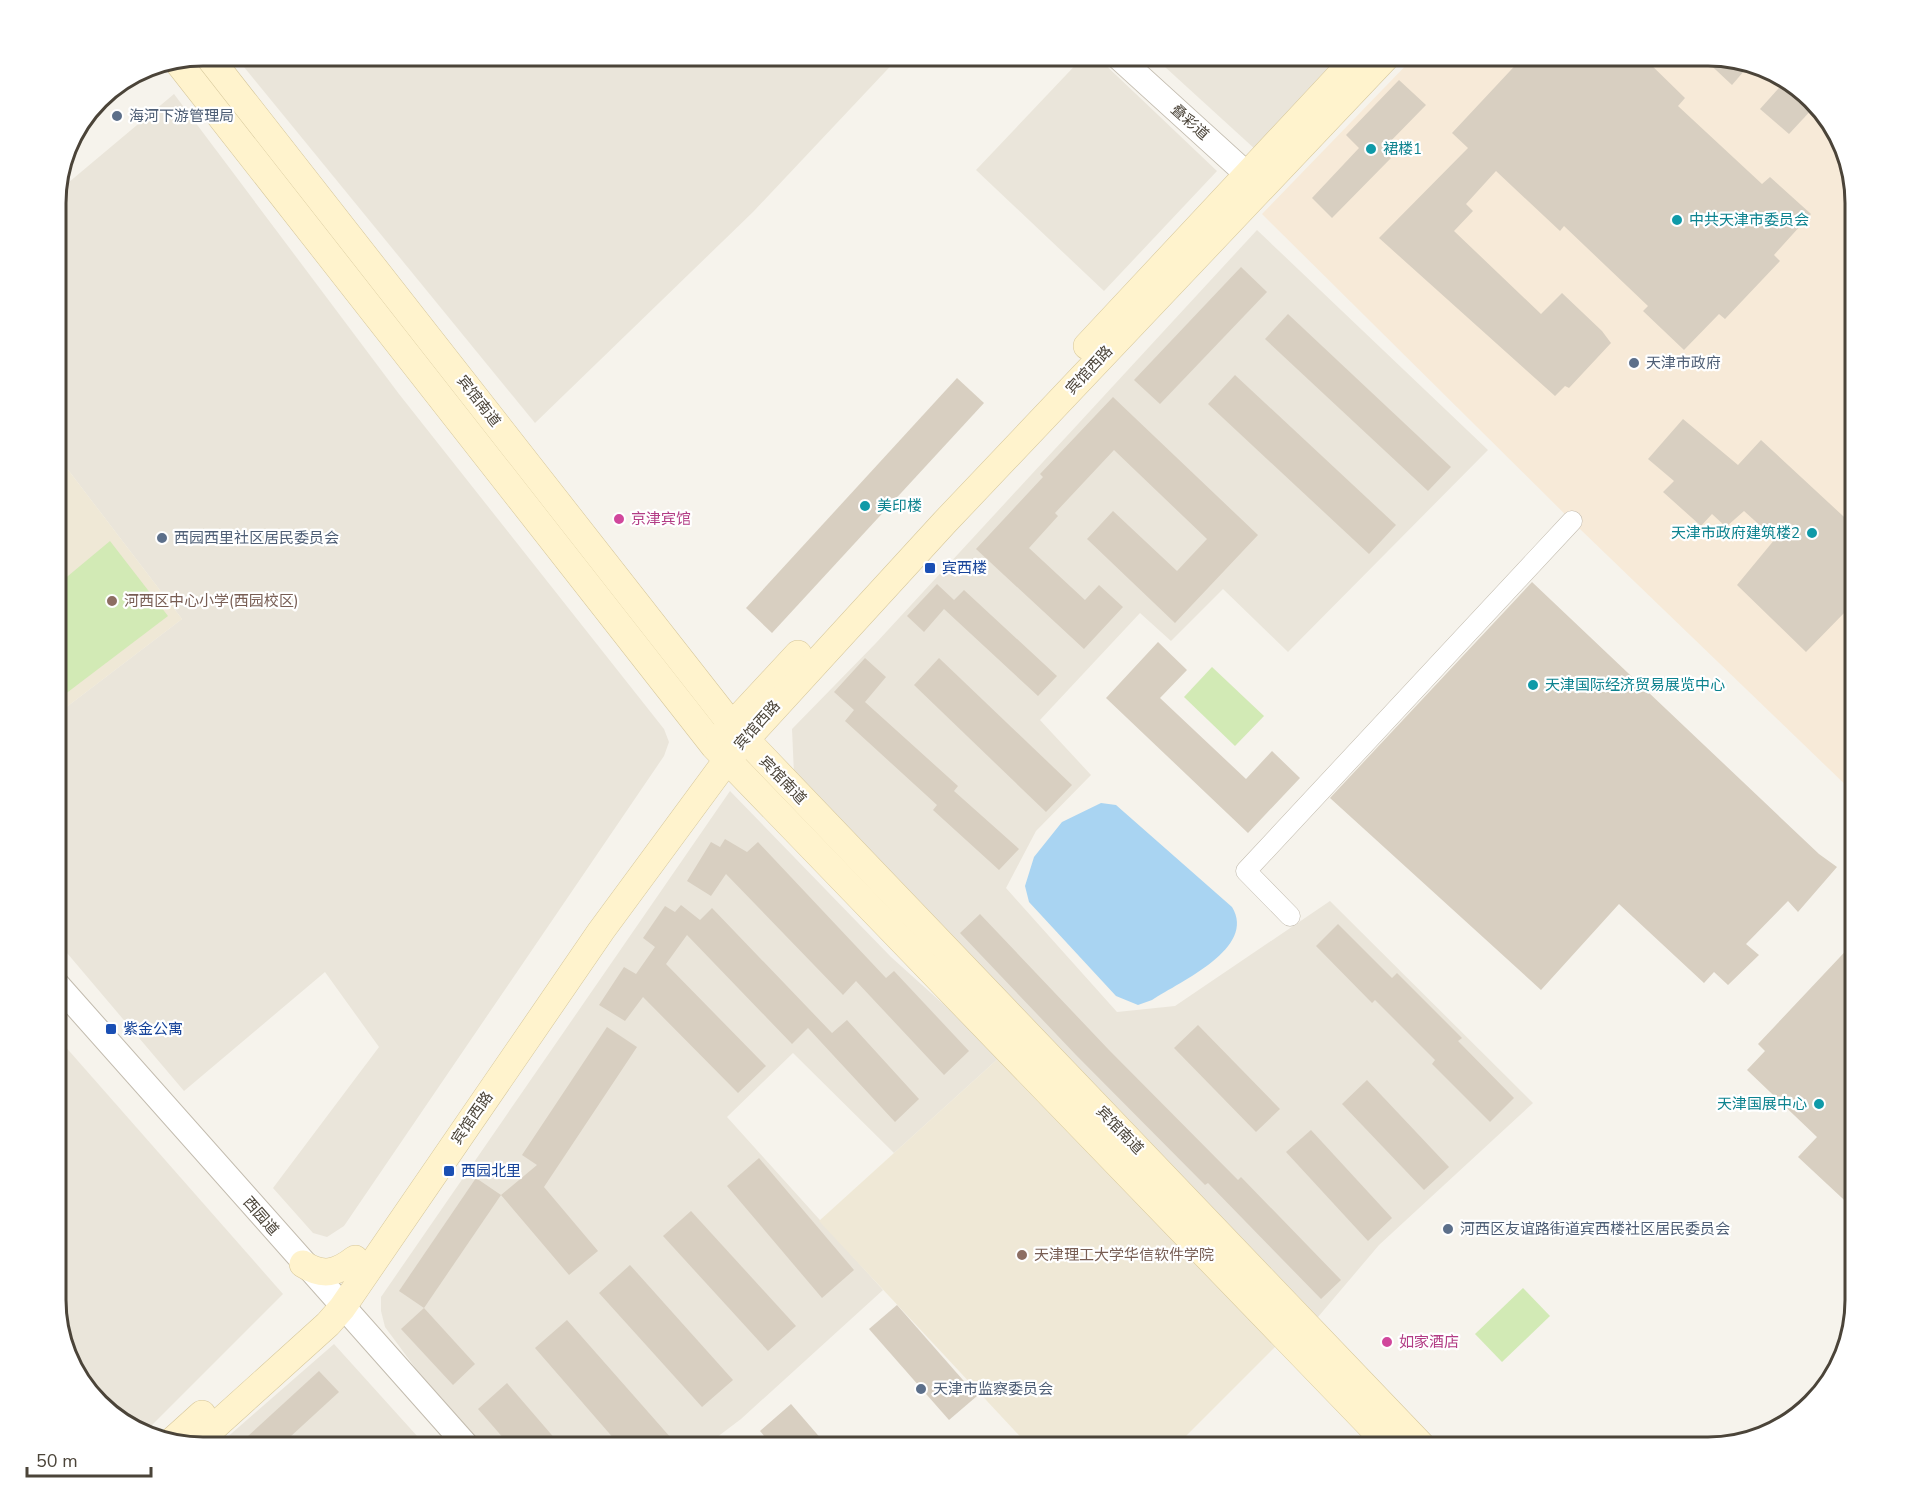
<svg xmlns="http://www.w3.org/2000/svg" width="1911" height="1503" font-family="'Nunito Sans','Noto Sans SC',sans-serif">
	<rect width="100%" height="100%" fill="#f6f3ec"/>
	<g fill="#eae5da">
		<path d="M235,56H900L753,212L535,423Z"/>
		<path d="M1084,56H1096L1217,171L1104,291L976,170Z"/>
		<path d="M1153,56H1343L1256,150Z"/>
		<path d="M174,94L399,394L664,729L669,742L664,756L344,1226L327,1237L313,1233L273,1188L379,1047L325,972L184,1091L56,940V715L182,619L56,454V193Z"/>
		<path d="M1257,230L1488,450L1288,652L1223,589L1171,641L1140,613L1040,720L1091,775L1036,831L1006,888L1117,1012L1175,1006L1330,901L1533,1103L1379,1245L1318,1317L794,774L792,729L876,643Z"/>
		<path d="M730,791L891,957L1001,1056L894,1153L793,1053L727,1117L883,1290L741,1419L704,1447H485L422,1377L385,1327L381,1311V1297Z"/>
		<path d="M56,1036L283,1294L144,1433L106,1411L71,1365L56,1309Z"/>
		<path d="M334,1344L427,1447H216Z"/>
	</g>
	<path fill="#f7ead8" d="M1415,56H1708L1764,67L1805,92L1840,138L1855,203V794L1582,531L1262,214Z"/>
	<g fill="#efe8d6">
		<path d="M56,454L182,619L56,715Z"/>
		<path d="M1001,1056L1278,1344L1175,1447H1030L819,1221Z"/>
	</g>
	<g fill="#d2eab5">
		<path d="M110,541L168,616L60,698L56,693V586Z"/>
		<path d="M1212,667L1264,716L1235,746L1184,697Z"/>
		<path d="M1523,1288L1550,1316L1502,1362L1475,1334Z"/>
	</g>
	<path fill="#a9d4f2" d="M1101,803L1116,805L1232,907C1257,948 1181,981 1152,1000L1138,1005L1116,996L1029,902L1025,886L1034,857L1062,822Z"/>
	<g fill="#d8cfc1">
		<path d="M1524,56H1642L1685,98L1678,106L1762,184L1770,177L1811,214L1774,255L1780,261L1725,319L1719,314L1684,350L1643,311L1648,306L1564,226L1560,231L1496,171L1466,204L1473,211L1454,231L1541,314L1562,293L1602,331L1611,343L1569,388L1565,386L1555,396L1379,238L1468,148L1452,133Z"/>
		<path d="M1701,56H1708L1750,64L1732,85Z"/>
		<path d="M1399,80L1426,105L1382,150L1391,158L1332,218L1312,198L1359,148L1346,135Z"/>
		<path d="M1786,80L1805,92L1815,106L1789,134L1760,109Z"/>
		<path d="M1241,267L1267,292L1160,404L1134,380Z"/>
		<path d="M1288,314L1451,467L1428,491L1265,339Z"/>
		<path d="M1235,375L1396,525L1369,554L1208,404Z"/>
		<path d="M957,378L984,403L772,633L746,608Z"/>
		<path d="M1113,397L1258,535L1175,623L1087,539L1113,511L1177,571L1207,539L1114,450L1055,513L1058,516L1029,548L1085,600L1099,585L1123,607L1084,649L976,549L1043,477L1040,474Z"/>
		<path d="M1683,419L1738,465L1761,440L1856,528V617L1847,610L1806,652L1737,585L1775,539L1744,511L1726,527L1712,514L1701,526L1663,492L1674,481L1648,459Z"/>
		<path d="M1532,582L1819,854L1837,867L1798,912L1788,901L1746,944L1759,955L1728,985L1714,972L1704,983L1619,904L1541,990L1330,798Z"/>
		<path d="M937,584L954,600L964,590L1057,676L1038,696L944,609L924,632L907,616Z"/>
		<path d="M1158,642L1187,670L1160,698L1246,779L1272,751L1300,778L1248,833L1106,698Z"/>
		<path d="M865,658L886,677L865,702L958,786L954,791L1019,849L999,870L933,810L937,805L845,721L854,710L834,692Z"/>
		<path d="M939,658L1072,785L1046,812L914,685Z"/>
		<path d="M725,839L747,852L758,842L886,978L894,971L969,1051L944,1075L856,981L843,995L726,874L711,896L687,881L711,842L720,847Z"/>
		<path d="M681,905L700,920L712,908L832,1033L847,1020L919,1099L895,1122L808,1028L792,1044L687,935L666,964L766,1066L738,1093L643,997L625,1021L599,1005L624,967L636,974L655,947L643,938L665,906L675,912Z"/>
		<path d="M980,914L1109,1050L1238,1180L1241,1177L1341,1280L1321,1299L1208,1183L1205,1185L1076,1055L960,933Z"/>
		<path d="M1338,924L1392,978L1397,973L1462,1038L1458,1041L1514,1098L1490,1122L1432,1064L1435,1060L1375,1000L1372,1003L1316,946Z"/>
		<path d="M1856,940V1211L1798,1157L1817,1137L1747,1070L1765,1051L1758,1044Z"/>
		<path d="M1198,1025L1280,1109L1256,1132L1174,1048Z"/>
		<path d="M607,1027L637,1047L544,1187L598,1251L569,1275L501,1195L537,1165L522,1155Z"/>
		<path d="M1367,1080L1449,1167L1424,1190L1342,1104Z"/>
		<path d="M1311,1130L1392,1218L1368,1241L1286,1152Z"/>
		<path d="M759,1158L854,1270L822,1298L727,1186Z"/>
		<path d="M476,1178L501,1195L424,1308L399,1291Z"/>
		<path d="M691,1211L796,1326L768,1351L663,1236Z"/>
		<path d="M630,1265L733,1380L702,1407L599,1293Z"/>
		<path d="M897,1305L977,1396L949,1420L869,1329Z"/>
		<path d="M424,1308L475,1364L453,1385L401,1329Z"/>
		<path d="M567,1320L671,1438L660,1448H622L535,1348Z"/>
		<path d="M319,1371L339,1392L278,1448H235Z"/>
		<path d="M507,1383L563,1448H512L478,1409Z"/>
		<path d="M791,1404L829,1448H774L760,1431Z"/>
	</g>
	<g fill="none" stroke-linecap="round" stroke-linejoin="round">
		<g stroke="#c2bbae" stroke-width="21">
			<path id="minor" d="M1290,916L1246,871L1572,521"/>
		</g>
		<g stroke="#c2bbae" stroke-width="26">
			<g id="tertiary">
				<path d="M1117,56L1261,187"/>
				<path d="M56,983L468,1447"/>
			</g>
		</g>
		<g stroke="#d6c79b" stroke-width="28">
			<g id="secondary">
				<path d="M208,56L731,724L1423,1447"/>
				<path d="M177,61L714,746L1391,1447"/>
				<path d="M1087,346L1358,56"/>
				<path d="M720,738L798,654"/>
				<path d="M303,1264C323,1277 337,1273 355,1259"/>
				<path d="M171,1442L202,1414"/>
				<path d="M193,1446L328,1324L342,1308L601,931L727,760L944,523L1387,56"/>
			</g>
		</g>
		<use href="#minor" stroke="#fff" stroke-width="20"/>
		<use href="#tertiary" stroke="#fff" stroke-width="24"/>
		<use href="#secondary" stroke="#fff3cd" stroke-width="27"/>
	</g>
	<g fill="#5c6f8a" stroke="#fff" stroke-width="2">
		<circle cx="117" cy="116" r="6"/>
		<circle cx="1634" cy="363" r="6"/>
		<circle cx="162" cy="538" r="6"/>
		<circle cx="1448" cy="1229" r="6"/>
		<circle cx="921" cy="1389" r="6"/>
	</g>
	<g fill="#0f9aa8" stroke="#fff" stroke-width="2">
		<circle cx="1371" cy="149" r="6"/>
		<circle cx="1677" cy="220" r="6"/>
		<circle cx="865" cy="506" r="6"/>
		<circle cx="1812" cy="533" r="6"/>
		<circle cx="1533" cy="685" r="6"/>
		<circle cx="1819" cy="1104" r="6"/>
	</g>
	<g fill="#d1479c" stroke="#fff" stroke-width="2">
		<circle cx="619" cy="519" r="6"/>
		<circle cx="1387" cy="1342" r="6"/>
	</g>
	<g fill="#1a4fb4" stroke="#fff" stroke-width="2">
		<rect x="924" y="562" width="12" height="12" rx="3"/>
		<rect x="105" y="1023" width="12" height="12" rx="3"/>
		<rect x="443" y="1165" width="12" height="12" rx="3"/>
	</g>
	<g fill="#8d6e63" stroke="#fff" stroke-width="2">
		<circle cx="112" cy="601" r="6"/>
		<circle cx="1022" cy="1255" r="6"/>
	</g>
	<g text-anchor="middle" dominant-baseline="central" stroke-width="4.5" stroke-linejoin="round" paint-order="stroke">
		<g font-size="15" fill="#4e5e75" stroke="#fff" text-anchor="start">
			<text x="129" y="116">海河下游管理局</text>
			<text x="1646" y="363">天津市政府</text>
			<text x="174" y="538">西园西里社区居民委员会</text>
			<text x="1460" y="1229">河西区友谊路街道宾西楼社区居民委员会</text>
			<text x="933" y="1389">天津市监察委员会</text>
		</g>
		<g font-size="15" fill="#4b4439" stroke="#fff">
			<text transform="translate(1190 122) rotate(42)">叠彩道</text>
			<text transform="translate(1089 370) rotate(-47)">宾馆西路</text>
			<text transform="translate(479 401) rotate(52)">宾馆南道</text>
			<text transform="translate(757 725) rotate(-48)">宾馆西路</text>
			<text transform="translate(783 780) rotate(46)">宾馆南道</text>
			<text transform="translate(472 1118) rotate(-55)">宾馆西路</text>
			<text transform="translate(1120 1130) rotate(46)">宾馆南道</text>
			<text transform="translate(261 1216) rotate(49)">西园道</text>
		</g>
		<g font-size="15" fill="#0d838f" stroke="#fff" text-anchor="start">
			<text x="1383" y="149">裙楼1</text>
			<text x="1689" y="220">中共天津市委员会</text>
			<text x="877" y="506">美印楼</text>
			<text x="1800" y="533" text-anchor="end">天津市政府建筑楼2</text>
			<text x="1545" y="685">天津国际经济贸易展览中心</text>
			<text x="1807" y="1104" text-anchor="end">天津国展中心</text>
		</g>
		<g font-size="15" fill="#b23c85" stroke="#fff" text-anchor="start">
			<text x="631" y="519">京津宾馆</text>
			<text x="1399" y="1342">如家酒店</text>
		</g>
		<g font-size="15" fill="#164399" stroke="#fff" text-anchor="start">
			<text x="942" y="568">宾西楼</text>
			<text x="123" y="1029">紫金公寓</text>
			<text x="461" y="1171">西园北里</text>
		</g>
		<g font-size="15" fill="#785e54" stroke="#fff" text-anchor="start">
			<text x="124" y="601">河西区中心小学(西园校区)</text>
			<text x="1034" y="1255">天津理工大学华信软件学院</text>
		</g>
	</g>
	<path d="M0 0H1911V1503H0ZM203 66H1708A137 137 0 0 1 1845 203V1300A137 137 0 0 1 1708 1437H203A137 137 0 0 1 66 1300V203A137 137 0 0 1 203 66Z" fill="#fff" fill-rule="evenodd"/>
	<path fill="none" stroke="#4b4439" stroke-width="3" d="M203 66H1708A137 137 0 0 1 1845 203V1300A137 137 0 0 1 1708 1437H203A137 137 0 0 1 66 1300V203A137 137 0 0 1 203 66Z"/>
	<path d="M27 1467v9h124v-9" fill="none" stroke="#4b4439" stroke-width="3"/>
	<text x="36" y="1467" font-size="18" fill="#4b4439" stroke="#ffffff" stroke-width="4.5" paint-order="stroke">50 m</text>
</svg>
